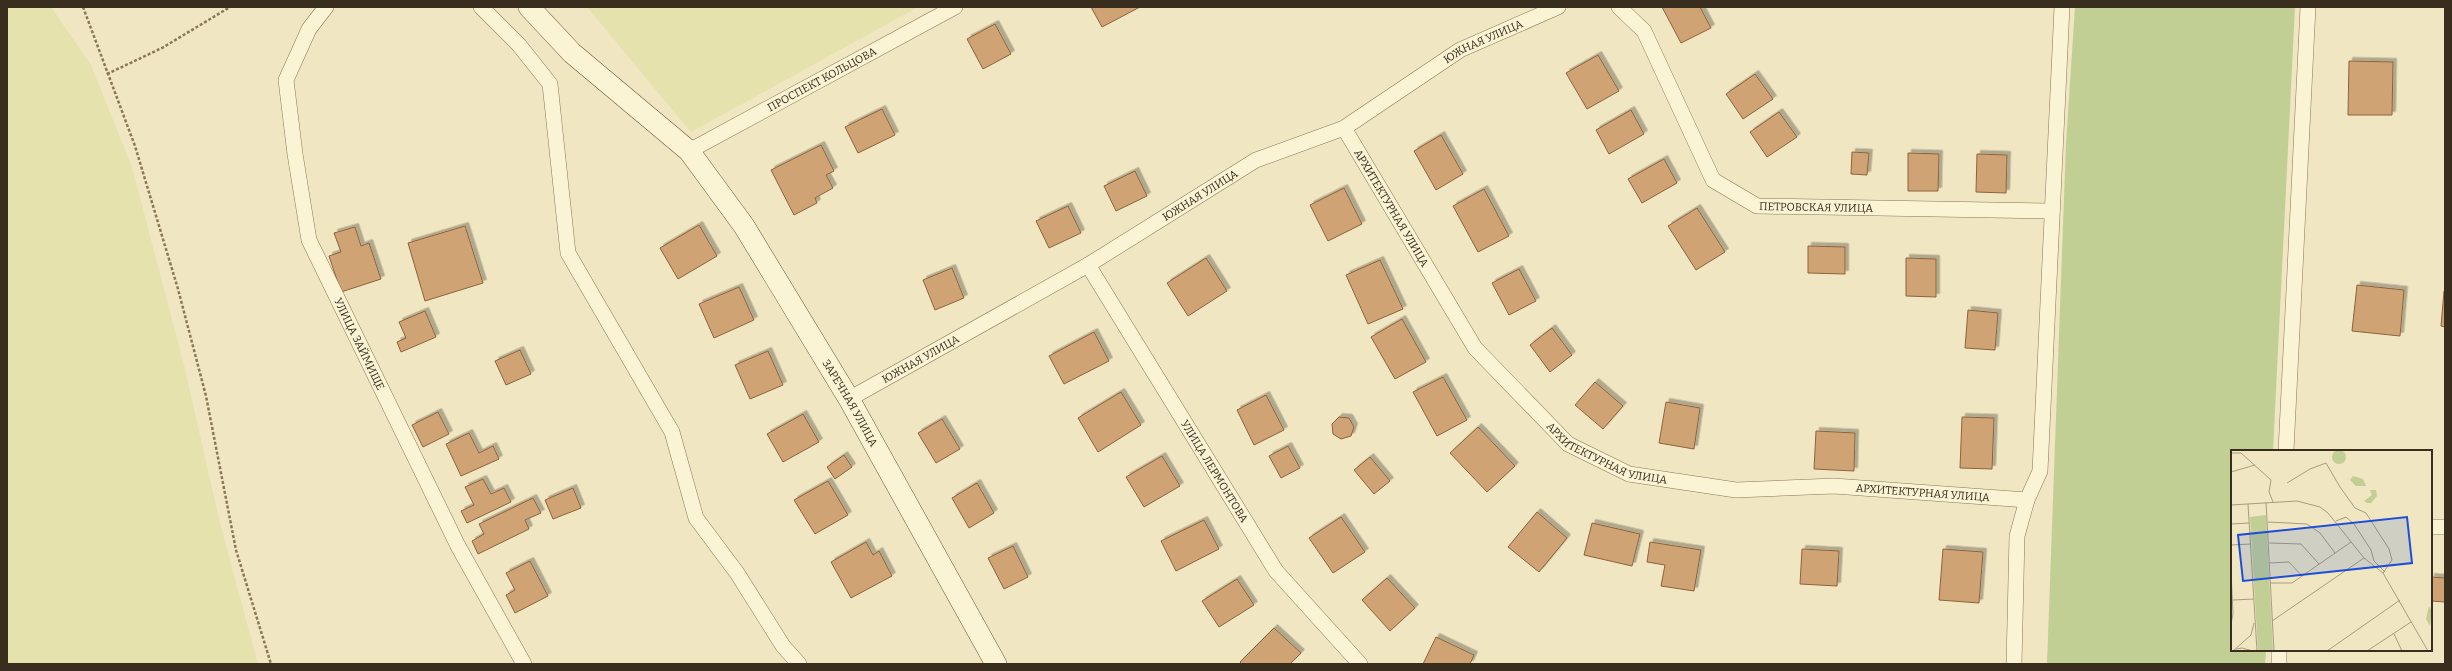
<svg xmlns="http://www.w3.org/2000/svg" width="2452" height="671" font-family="Bitter,serif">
	<defs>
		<filter id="shadow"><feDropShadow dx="3.5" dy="-3.5" stdDeviation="0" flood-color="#0004"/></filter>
	</defs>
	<rect width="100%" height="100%" fill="#f0e6c1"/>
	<g fill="#e6e2ae">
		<path d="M7,7H51L91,65L132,167L184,365L220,523L258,664H7Z"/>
		<path d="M587,7H918L691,132Z"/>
	</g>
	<path fill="#c2cf94" d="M2075,7H2295L2273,451H2232V650H2266L2265,664H2047L2066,143Z"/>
	<g fill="#d0a375" stroke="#8b633c" filter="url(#shadow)">
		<path d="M1091,7H1140L1102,27Z"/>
		<path d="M1662,7H1700L1711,28L1681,43Z"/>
		<path d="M995,24L1011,54L983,69L967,39Z"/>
		<path d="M1598,55L1619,91L1587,109L1566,73Z"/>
		<path d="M2349,61L2393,62L2392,115H2348Z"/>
		<path d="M1755,74L1773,99L1743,119L1726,94Z"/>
		<path d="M882,109L895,135L858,153L845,127Z"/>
		<path d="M1631,110L1644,134L1609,154L1596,130Z"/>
		<path d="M1779,112L1797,137L1767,157L1750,132Z"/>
		<path d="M1441,135L1463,174L1436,190L1414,151Z"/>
		<path d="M821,145L834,171L826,175L833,188L815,198L817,203L794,215L771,170Z"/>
		<path d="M1852,152L1869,153L1867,175L1851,174Z"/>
		<path d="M1908,153L1939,154L1938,191H1908Z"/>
		<path d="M1977,154L2007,155L2006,193L1976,192Z"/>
		<path d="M1664,159L1677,183L1642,203L1628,179Z"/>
		<path d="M1135,171L1147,196L1116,211L1104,186Z"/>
		<path d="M1344,188L1362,224L1328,241L1310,205Z"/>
		<path d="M1484,189L1509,236L1478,252L1453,206Z"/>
		<path d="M1068,206L1081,233L1049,248L1036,221Z"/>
		<path d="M1697,208L1725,252L1696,270L1668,226Z"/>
		<path d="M699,225L717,256L678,279L660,248Z"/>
		<path d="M465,226L483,283L425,301L408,243Z"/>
		<path d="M355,227L361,246L369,243L381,279L341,292L329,256L341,252L334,233Z"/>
		<path d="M1808,246L1845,247V274L1808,273Z"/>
		<path d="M1206,258L1227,291L1188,316L1167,283Z"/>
		<path d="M1906,258L1936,259V297L1906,296Z"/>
		<path d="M1380,260L1403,309L1368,324L1346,275Z"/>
		<path d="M952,268L964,298L935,310L923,280Z"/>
		<path d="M1519,269L1536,301L1509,315L1492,283Z"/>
		<path d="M2357,285L2404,290L2400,336L2352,331Z"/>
		<path d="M739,287L754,320L714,338L699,304Z"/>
		<path d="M2444,291H2445V327L2441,326Z"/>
		<path d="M1968,310L1998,313L1995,350L1965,348Z"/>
		<path d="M425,311L436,337L401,352L397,342L406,338L399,322Z"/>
		<path d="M1402,319L1426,362L1395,379L1371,337Z"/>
		<path d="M1552,328L1572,355L1550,372L1530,345Z"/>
		<path d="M1094,332L1109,361L1064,384L1049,356Z"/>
		<path d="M520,350L531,374L506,385L495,361Z"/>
		<path d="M768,351L783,385L750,399L735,365Z"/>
		<path d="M1443,377L1467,420L1437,436L1413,392Z"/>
		<path d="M1595,382L1623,406L1603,429L1575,405Z"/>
		<path d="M1121,392L1141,425L1098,452L1078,418Z"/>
		<path d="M1266,395L1284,430L1254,445L1237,410Z"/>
		<path d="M1666,402L1700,408L1694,449L1659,443Z"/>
		<path d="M438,412L449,434L423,447L412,425Z"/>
		<path d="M803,414L819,442L783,462L767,434Z"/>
		<path d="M1339,417L1349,418L1354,427L1351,436L1341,439L1333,434L1332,424Z"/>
		<path d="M1962,417L1994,418L1992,469L1960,468Z"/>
		<path d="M942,419L960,449L936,463L918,433Z"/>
		<path d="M1478,427L1515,466L1487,492L1450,453Z"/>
		<path d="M1816,431L1855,433L1854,471L1814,469Z"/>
		<path d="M469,433L479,453L493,446L499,459L461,476L446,444Z"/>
		<path d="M1288,446L1300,468L1281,478L1269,456Z"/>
		<path d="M844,455L852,467L835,479L827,467Z"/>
		<path d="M1162,456L1180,486L1144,507L1126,477Z"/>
		<path d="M1370,457L1390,481L1374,494L1354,470Z"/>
		<path d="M483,479L491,494L504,488L511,502L467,523L461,511L474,505L465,487Z"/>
		<path d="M828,481L848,515L815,534L794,500Z"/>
		<path d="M977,483L994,513L969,528L952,498Z"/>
		<path d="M573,488L581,508L553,519L545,500Z"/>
		<path d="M533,498L541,513L525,520L529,529L478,554L472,541L484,534L479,524Z"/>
		<path d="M1537,512L1567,538L1539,572L1508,547Z"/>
		<path d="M1341,517L1365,552L1333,573L1309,538Z"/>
		<path d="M1204,520L1219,549L1176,571L1161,541Z"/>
		<path d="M1592,523L1640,534L1632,566L1584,555Z"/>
		<path d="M866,542L873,555L879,551L892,576L851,598L831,562Z"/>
		<path d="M1650,542L1701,550L1694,591L1661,586L1665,565L1647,562Z"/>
		<path d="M1013,546L1028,577L1004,589L988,558Z"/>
		<path d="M1802,549L1839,551L1837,586L1800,584Z"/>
		<path d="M1943,549L1983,552L1979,603L1939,600Z"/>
		<path d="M530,561L548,596L515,613L506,595L515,590L506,573Z"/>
		<path d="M2431,577L2445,578V602L2431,601Z"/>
		<path d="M1387,578L1415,608L1390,631L1362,600Z"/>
		<path d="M1237,579L1254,605L1219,627L1202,601Z"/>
		<path d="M1274,628L1301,653L1290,664H1242L1240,662Z"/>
		<path d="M1436,637L1474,655L1470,664H1423Z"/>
	</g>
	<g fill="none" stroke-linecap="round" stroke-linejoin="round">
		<g stroke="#8a7757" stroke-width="16">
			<g id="street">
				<path id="s1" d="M326,7L309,29L286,80L295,154L309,240L458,546L524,664"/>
				<path d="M481,7L519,45L550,84L568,253L672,432L696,518L737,573L783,646L799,664"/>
				<path id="s2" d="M1619,7L1644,31L1713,180L1757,206L2052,211"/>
				<path id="s3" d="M1344,128L1475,348L1568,444L1629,474L1736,490L1834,486L2027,500"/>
				<path id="s4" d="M689,151L955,7"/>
				<path id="s5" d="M1088,265L1276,571L1360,664"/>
				<path id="s6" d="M849,399L1088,265L1256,160L1344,128L1460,50L1558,7"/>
				<path d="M2286,451L2308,7"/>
				<path d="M2431,527H2445"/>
				<path d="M2014,664L2017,536L2027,500L2040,471L2062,7"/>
				<path d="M2279,664V650"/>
			</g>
		</g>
		<g stroke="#6c583b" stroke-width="22">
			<g id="secondary">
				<path id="s7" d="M529,7L572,53L689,151L744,226L849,399L996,664"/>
			</g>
		</g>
		<g stroke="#8a7757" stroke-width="2.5" stroke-dasharray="3 2" stroke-linecap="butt">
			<path d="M83,7L135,146L178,289L206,396L236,550L271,664"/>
			<path d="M107,74L162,48L230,7"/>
		</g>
		<use href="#street" stroke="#faf3d4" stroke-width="15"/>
		<use href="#secondary" stroke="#faf3d4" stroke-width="21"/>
	</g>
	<g text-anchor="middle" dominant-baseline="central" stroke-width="4" stroke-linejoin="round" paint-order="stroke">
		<g font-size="11" fill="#392d1d" stroke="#f7f0d1">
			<text stroke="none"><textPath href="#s6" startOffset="730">ЮЖНАЯ УЛИЦА</textPath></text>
			<text stroke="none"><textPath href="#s4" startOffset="151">ПРОСПЕКТ КОЛЬЦОВА</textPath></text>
			<text stroke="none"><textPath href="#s6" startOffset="406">ЮЖНАЯ УЛИЦА</textPath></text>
			<text stroke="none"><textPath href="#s2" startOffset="309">ПЕТРОВСКАЯ УЛИЦА</textPath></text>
			<text stroke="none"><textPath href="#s3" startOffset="93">АРХИТЕКТУРНАЯ УЛИЦА</textPath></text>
			<text stroke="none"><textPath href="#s1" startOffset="361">УЛИЦА ЗАЙМИЩЕ</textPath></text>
			<text stroke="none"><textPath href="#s6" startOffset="82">ЮЖНАЯ УЛИЦА</textPath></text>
			<text stroke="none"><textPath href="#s7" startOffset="515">ЗАРЕЧНАЯ УЛИЦА</textPath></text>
			<text stroke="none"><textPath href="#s3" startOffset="429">АРХИТЕКТУРНАЯ УЛИЦА</textPath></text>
			<text stroke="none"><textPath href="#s5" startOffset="242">УЛИЦА ЛЕРМОНТОВА</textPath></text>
			<text stroke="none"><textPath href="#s3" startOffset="753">АРХИТЕКТУРНАЯ УЛИЦА</textPath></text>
		</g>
	</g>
	<g transform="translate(2231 450)">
		<rect width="201" height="201" fill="#f0e6c1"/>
		<path d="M101 7a7 7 0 1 1 14 0a7 7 0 1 1-14 0ZM122,26L132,29L135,36H125L119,30ZM139,40H145L146,46L140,53H136L133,51L141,45ZM35,65L42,201H27L19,67ZM198,156L201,161L199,176L195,169Z" fill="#c2cf94"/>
		<path fill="none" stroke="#a79c7f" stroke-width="1" d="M0,3H10L40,30L38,42L42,52M0,22L24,15M56,33L79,19L95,13L109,37L124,58L135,63L158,99L161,110L152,123M35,52L43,201M17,54L26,201M0,55L66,51L89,57L97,63L133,108L152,123L197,201M105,71L115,67L123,74L140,100L143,111L154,122M37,72L76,74L89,83L104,103M0,74L18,73M38,93L70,94L88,114M0,95L20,94M38,113L58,112L71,126M0,121L2,164L0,174M39,133H61L120,92M2,150L23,149M41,171L133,108M163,184L171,201M5,199L11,198L22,201M2,201L20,185L23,173M96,201L169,150M136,201L180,172"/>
		<path fill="#1d4ed8" fill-opacity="0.15" stroke="#1d4ed8" stroke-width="2" d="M176,67L181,113L12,131L7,85Z"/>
		<rect width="201" height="201" fill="none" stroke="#392d1d" stroke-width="2"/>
	</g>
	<rect width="2452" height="671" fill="none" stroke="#392d1d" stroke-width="16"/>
</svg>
